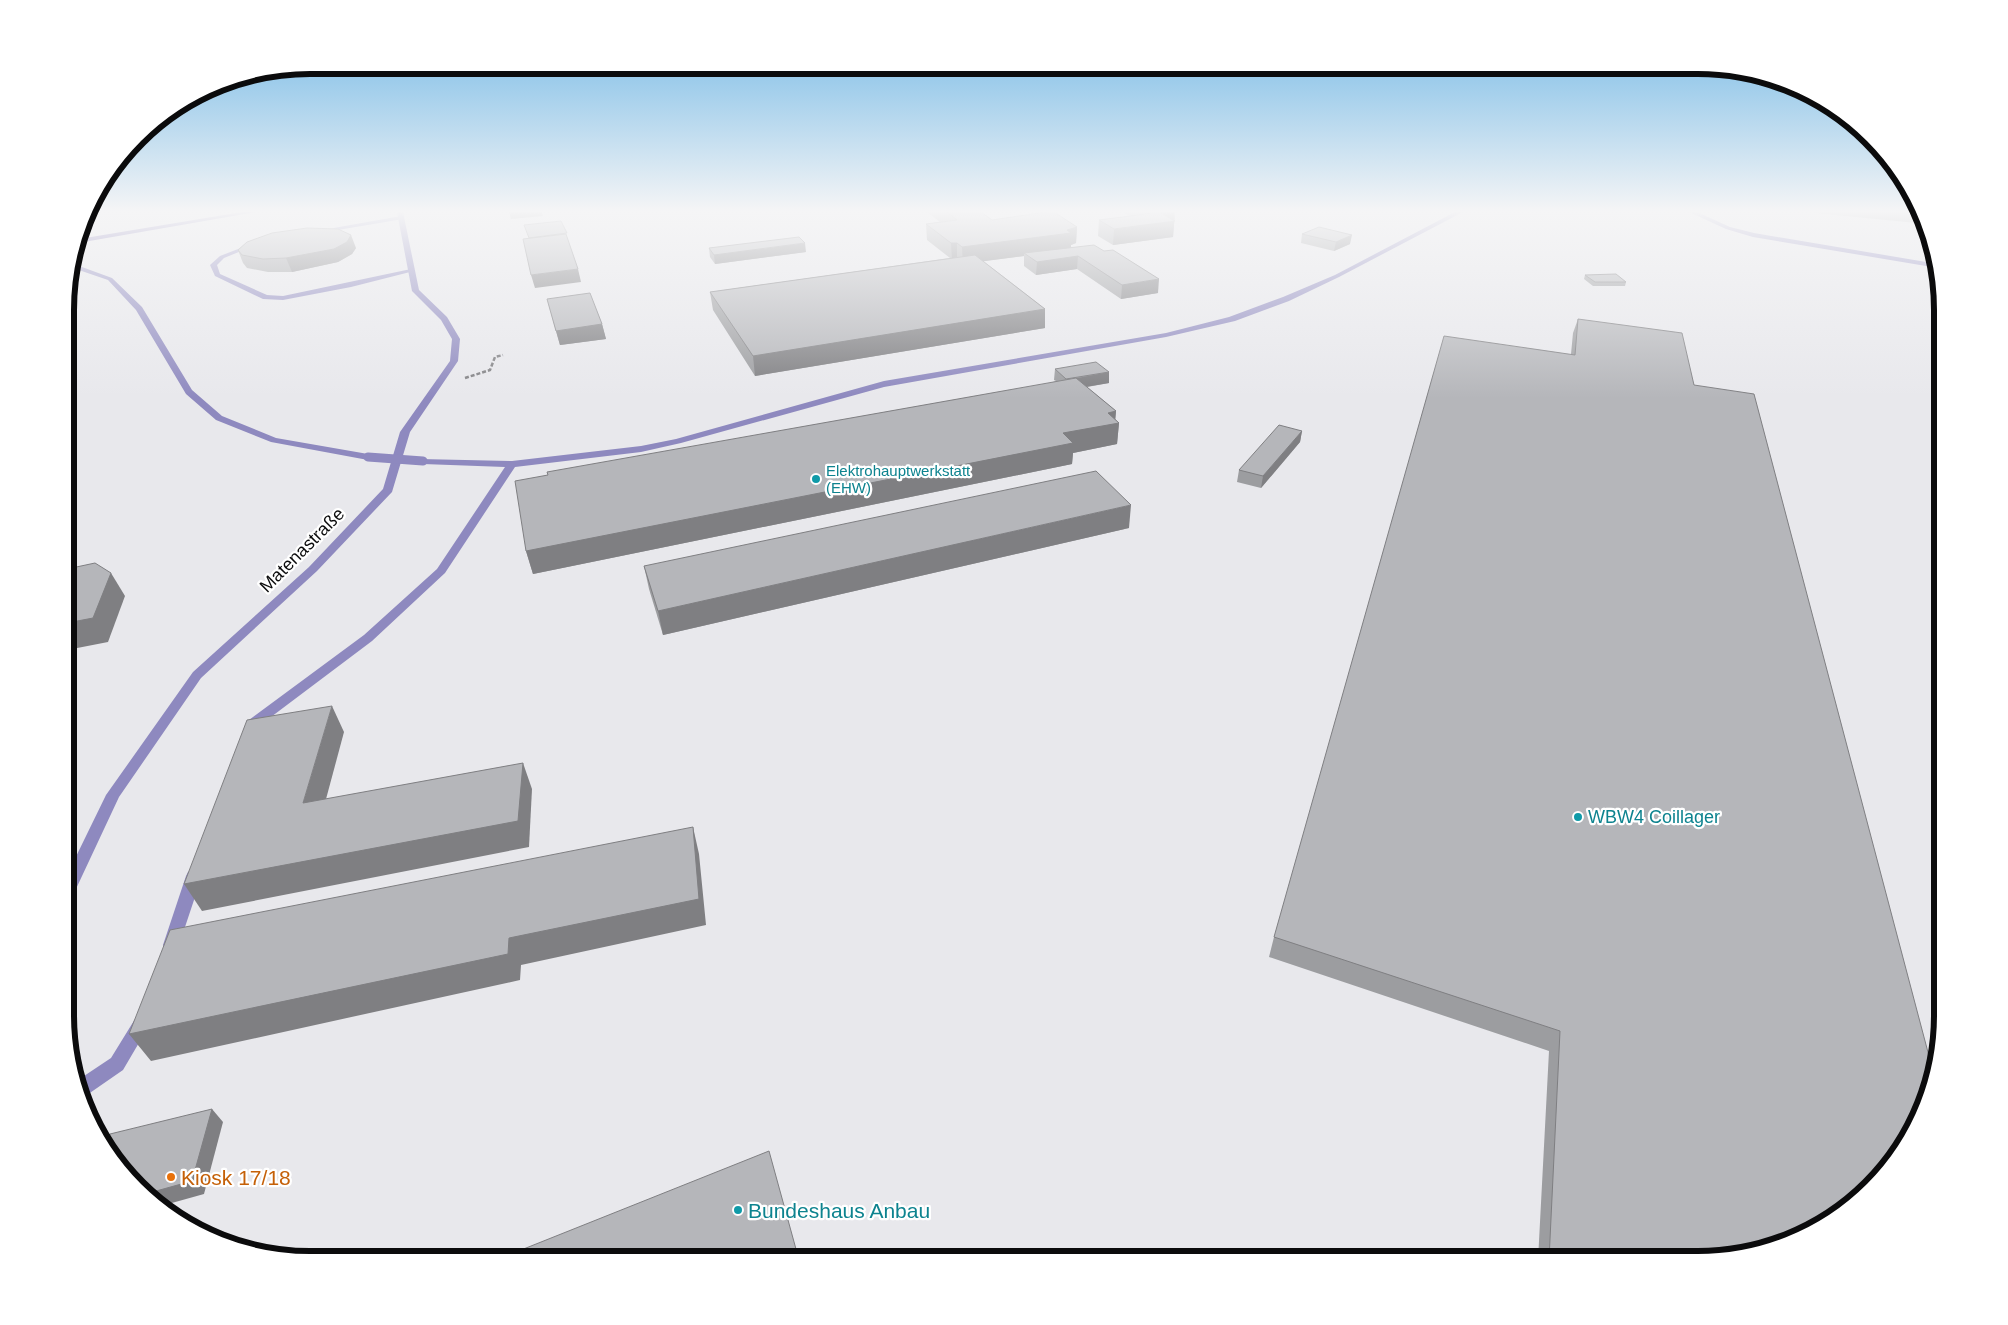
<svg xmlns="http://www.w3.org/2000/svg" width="2008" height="1325" font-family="Arial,sans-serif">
	<rect width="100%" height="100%" fill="#e8e8ec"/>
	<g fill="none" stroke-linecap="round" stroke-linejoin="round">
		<path stroke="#818184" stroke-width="2.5" stroke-dasharray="4 2" stroke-linecap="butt" d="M465,378L490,370L495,357L503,355"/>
		<g fill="#8e89bf" fill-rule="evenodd">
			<path d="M1455,212H1463L1339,277L1289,301L1235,321L1166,337L884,387L681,443L641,452L515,467L445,573L372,641L259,726L255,733H245L243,730L249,720L364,635L437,569L505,467L423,464L420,463V459L512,461L641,446L676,439L884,381L1166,333L1229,317L1283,297L1335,275Z"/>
			<path d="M1689,212H1697L1730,227L1754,233L1938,264V268L1753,237L1726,229Z"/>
			<path d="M401,216L403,219L320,233L317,231Z"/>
			<path d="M251,244L256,245L224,258L217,265L220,274L267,295L283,296L411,269L414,271L351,287L283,300L263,299L215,276L210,265L220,256Z"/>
			<path d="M71,263L112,278L142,307L192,390L222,416L276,438L368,454L373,457L368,460L271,442L216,420L186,394L136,310L108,280L70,267Z"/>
			<path d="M194,870L200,872L202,876L179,945L177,950L171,952L165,950L163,945L186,876L188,872Z"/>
			<path d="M141,1016L147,1019L150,1024L123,1070L84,1097L78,1080L111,1058L135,1019Z"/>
		</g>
		<path fill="#8e89bf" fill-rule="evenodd" d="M397,212H403L419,290L447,317L460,339L458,361L410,432L392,492L317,571L201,678L119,797L75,891L73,895L67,897V875L106,795L193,672L309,567L383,489L400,432L450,361L452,339L441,320L412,291Z"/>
		<path fill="#6659a7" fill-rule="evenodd" d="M242,212H256L78,243L79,239Z"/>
		<path stroke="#8e89bf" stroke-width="9" d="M368,457L423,461"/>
	</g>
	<g fill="#9c9da0">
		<path d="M927,212H981L992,220L1077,227L1076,243L1071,245V248L1158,293L1121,299L1077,269L1036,275L1024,266V256L983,261L1045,309V328L755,376L713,310L710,292L950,258L927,240L926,224L940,222Z"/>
		<path d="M1123,212H1175L1173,237L1113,245L1098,236L1099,220L1130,216Z"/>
		<path d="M1815,212H1921L1926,224L1816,213Z"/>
		<path d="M1302,234L1350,244L1334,251L1301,243Z"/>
		<path d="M356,248L352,254L338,262L292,272H268L247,268L243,263L238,250Z"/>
		<path d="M709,248L806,252L715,264L710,257Z"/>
		<path d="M1585,275L1626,282L1625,286H1593L1584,279Z"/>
		<path d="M547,299L602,324L606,339L560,345Z"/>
		<path d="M1578,319L1694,385L1714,1259L1538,1260L1549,1051L1269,957L1274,937L1571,354L1573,333Z"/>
		<path d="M1055,369L1109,372V383L1087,387L1116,411L1115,419L1119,423L1117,444L1073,453L1072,464L533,574L526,551L1056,381L1054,380Z"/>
		<path d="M1302,431L1300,442L1261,488L1237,482L1239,470Z"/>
		<path d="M1129,528L663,635L649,589L644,566Z"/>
	</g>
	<g fill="#7f7f82">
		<path d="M509,212H542L543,216L511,219Z"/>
		<path d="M1159,212H1175L1173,237L1113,245L1114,229Z"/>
		<path d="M1077,227L1076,243L1071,245V249L1024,253V256L963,264L962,247L1067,230Z"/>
		<path d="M351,235L356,248L352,254L338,262L292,272L286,258Z"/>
		<path d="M1352,235L1350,244L1334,251L1336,242Z"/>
		<path d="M805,243L806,252L715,264L714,255Z"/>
		<path d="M951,243H957V260H952Z"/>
		<path d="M1078,256L1077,269L1036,275L1037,262Z"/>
		<path d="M578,269L581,282L535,288L531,275Z"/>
		<path d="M1159,279L1158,293L1121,299L1122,285Z"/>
		<path d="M1045,309V328L755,376L753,356Z"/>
		<path d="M602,324L606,339L560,345L556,331Z"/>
		<path d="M1109,372V383L1067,390V380Z"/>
		<path d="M1116,411L1115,424L1119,423L1117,444L1073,453L1072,464L533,574L526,551Z"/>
		<path d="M1302,431L1300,442L1261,488L1263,476Z"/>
		<path d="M1131,505L1129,528L663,635L658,611Z"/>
		<path d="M67,556L77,573L67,595Z"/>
		<path d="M111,573L125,596L108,642L67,650V623Z"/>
		<path d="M332,706L344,732L318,829L303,803Z"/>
		<path d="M523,763L532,789L529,847L202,911L184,884Z"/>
		<path d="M67,808L70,813L67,818Z"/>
		<path d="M693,827L699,854L706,925L521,965L520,980L151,1061L129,1034L509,938Z"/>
		<path d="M212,1109L223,1122L204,1194L161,1206L149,1193Z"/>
	</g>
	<g fill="#b5b6ba" stroke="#7f7f82">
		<path d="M947,212H981L992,220L1046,212H1054L1077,227L1067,230L1071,233L962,247L957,243H951L926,224L957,220Z"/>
		<path d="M1152,212H1159L1175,221L1114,229L1099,220L1153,213Z"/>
		<path d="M561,221L567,233L529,238L524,225Z"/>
		<path d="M1319,227L1352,235L1336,242L1302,234Z"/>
		<path d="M307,228L338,229L351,235L347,242L334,249L286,258L263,259L242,255L238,250L247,242L272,233Z"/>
		<path d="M566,234L578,269L531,275L523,239Z"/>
		<path d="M799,237L805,243L714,255L709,248Z"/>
		<path d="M1094,245L1104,251L1113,250L1159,279L1122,285L1078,256L1037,262L1024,253Z"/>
		<path d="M975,255L1045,309L753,356L710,292Z"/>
		<path d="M1616,274L1626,282H1595L1585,275Z"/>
		<path d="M590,293L602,324L556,331L547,299Z"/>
		<path d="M1578,319L1682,333L1694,385L1754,394L1934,1075L1930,1094L1902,1152L1860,1199L1821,1227L1762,1252L1714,1259L1549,1260L1560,1031L1274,937L1444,336L1575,355Z"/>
		<path d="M1096,362L1109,372L1066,379L1055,369Z"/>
		<path d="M1076,378L1116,411L1108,413L1119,423L1063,433L1073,443L526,551L515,481L548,475L547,472Z"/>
		<path d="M1279,425L1302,431L1263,476L1239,470Z"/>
		<path d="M1096,471L1131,505L658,611L644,566Z"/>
		<path d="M95,563L111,573L93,618L67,623V569Z"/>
		<path d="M332,706L303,803L523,763L518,821L184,884L247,720Z"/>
		<path d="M693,827L699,899L509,938L508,954L129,1034L170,930Z"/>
		<path d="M212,1109L192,1181L149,1193L105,1146L110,1134Z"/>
		<path d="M769,1151L799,1260H496Z"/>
	</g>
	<linearGradient id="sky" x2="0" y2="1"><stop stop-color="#67b3e4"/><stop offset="0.53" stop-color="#f5f5f6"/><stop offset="1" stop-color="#f5f5f6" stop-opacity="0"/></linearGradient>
	<rect width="2008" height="398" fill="url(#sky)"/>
	<g fill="#0f9aa8" stroke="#fff" stroke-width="2">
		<circle cx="816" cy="479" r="5"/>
		<circle cx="1578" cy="817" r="5"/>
		<circle cx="738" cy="1210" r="5"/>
	</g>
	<circle fill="#e8710a" stroke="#fff" stroke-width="2" cx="171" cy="1177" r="5"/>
	<g text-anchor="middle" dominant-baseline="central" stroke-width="4.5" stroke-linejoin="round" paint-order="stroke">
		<g font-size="15" fill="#0d838f" stroke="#fff" text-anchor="start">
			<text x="826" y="470">Elektrohauptwerkstatt<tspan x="826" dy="17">(EHW)</tspan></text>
		</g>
		<g font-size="18" fill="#0b0b0c" stroke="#fff">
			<text transform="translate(302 550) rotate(-45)">Matenastraße</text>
		</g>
		<g font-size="18" fill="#0d838f" stroke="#fff" text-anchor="start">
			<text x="1588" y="817">WBW4 Coillager</text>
		</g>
		<g font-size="21" fill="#c56008" stroke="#fff" text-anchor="start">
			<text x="181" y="1177">Kiosk 17/18</text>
		</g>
		<g font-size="21" fill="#0d838f" stroke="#fff" text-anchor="start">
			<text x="748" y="1210">Bundeshaus Anbau</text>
		</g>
	</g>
	<path d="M0 0H2008V1325H0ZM310 74H1698A236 236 0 0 1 1934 310V1015A236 236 0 0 1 1698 1251H310A236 236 0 0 1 74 1015V310A236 236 0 0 1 310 74Z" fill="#fff" fill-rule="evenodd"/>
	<path fill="none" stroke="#0b0b0c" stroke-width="6" d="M310 74H1698A236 236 0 0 1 1934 310V1015A236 236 0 0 1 1698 1251H310A236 236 0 0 1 74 1015V310A236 236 0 0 1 310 74Z"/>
</svg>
